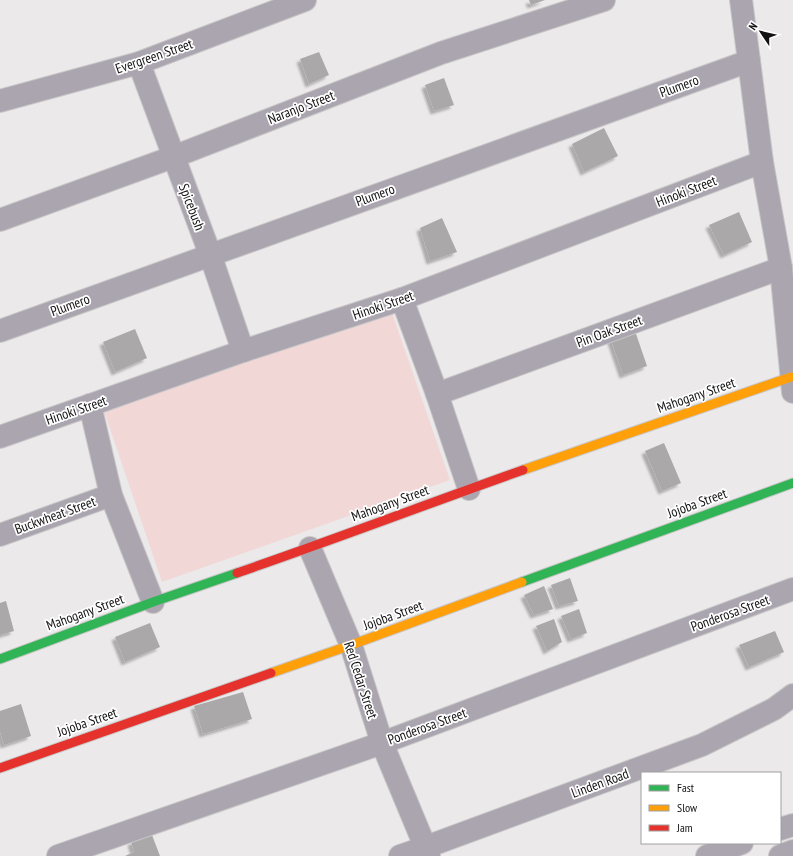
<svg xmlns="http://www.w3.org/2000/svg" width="793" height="856" font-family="'PT Sans Narrow',sans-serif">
	<defs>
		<filter id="shadow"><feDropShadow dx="-3.5" dy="3.5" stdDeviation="1" flood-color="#0004"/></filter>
	</defs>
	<rect width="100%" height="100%" fill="#ebe9ea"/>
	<path fill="#f1d8d7" d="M391,310L450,480L162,582L104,411Z"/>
	<g fill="#aaa8a9" filter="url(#shadow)">
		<path d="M529,0H545L531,5Z"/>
		<path d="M319,52L329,75L309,84L300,59Z"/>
		<path d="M444,78L454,105L434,111L425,85Z"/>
		<path d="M604,128L618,156L584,172L572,144Z"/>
		<path d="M739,212L752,242L724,255L709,225Z"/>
		<path d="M442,218L457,252L430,261L420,228Z"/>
		<path d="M634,328L647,366L623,375L610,337Z"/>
		<path d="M135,329L147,358L115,372L103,342Z"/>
		<path d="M664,443L681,483L662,491L645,451Z"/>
		<path d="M570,578L578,601L559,606L551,585Z"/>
		<path d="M544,586L553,609L534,615L524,595Z"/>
		<path d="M6,601L14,631L0,635V603Z"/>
		<path d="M579,609L587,633L571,639L561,616Z"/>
		<path d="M554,619L562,642L547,651L536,626Z"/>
		<path d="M150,623L160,647L125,662L115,637Z"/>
		<path d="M775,631L784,652L749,667L739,645Z"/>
		<path d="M243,692L252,719L203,734L194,706Z"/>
		<path d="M21,704L31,736L4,745L0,732V711Z"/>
		<path d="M152,835L160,856H125L134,852L131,842Z"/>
	</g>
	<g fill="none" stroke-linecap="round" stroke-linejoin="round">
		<g stroke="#c8c6c7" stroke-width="24">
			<g id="street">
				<path d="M741,0L749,61L762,162L781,268L793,392"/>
				<path d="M139,63L210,254L243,351"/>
				<path d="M0,101L139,63L305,0"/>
				<path d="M0,220L173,157L441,53L604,0"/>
				<path d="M402,299L437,394L469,489"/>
				<path d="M0,331L749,61"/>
				<path d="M437,394L781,268"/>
				<path d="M90,405L111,495L153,602"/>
				<path d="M0,437L243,351L402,299L762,162"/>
				<path d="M0,535L111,495"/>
				<path d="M310,548L351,645L382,743L429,856"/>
				<path d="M780,829L793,825"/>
				<path d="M58,856L382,743L793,589"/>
				<path d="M400,856L426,847L702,745L774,709L793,695"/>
				<path d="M707,856L742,843"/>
				<path d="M780,856L793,851"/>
			</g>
		</g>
		<g stroke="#c8c6c7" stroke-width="11">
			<g id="fast">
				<path d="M522,582L793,483"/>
				<path d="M0,659L153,602L237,573"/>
			</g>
		</g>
		<g stroke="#c8c6c7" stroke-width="11">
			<g id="slow">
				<path d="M523,470L791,377"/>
				<path d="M271,673L351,645L522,582"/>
			</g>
		</g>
		<g stroke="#c8c6c7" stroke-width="11">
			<g id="jam">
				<path d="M237,573C333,540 427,504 523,470"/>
				<path d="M0,768L271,673"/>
			</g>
		</g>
		<use href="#street" stroke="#aba5b0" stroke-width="22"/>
		<use href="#fast" stroke="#30b455" stroke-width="9"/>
		<use href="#slow" stroke="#ff9f0a" stroke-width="9"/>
		<use href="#jam" stroke="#e5322d" stroke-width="9"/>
	</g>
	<g text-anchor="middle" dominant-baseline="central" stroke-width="3.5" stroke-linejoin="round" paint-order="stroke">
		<g font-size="14" fill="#131112" stroke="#fff">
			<text transform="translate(154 56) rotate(-19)">Evergreen Street</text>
			<text transform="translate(679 86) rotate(-20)">Plumero</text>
			<text transform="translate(301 107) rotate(-21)">Naranjo Street</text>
			<text transform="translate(686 191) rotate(-21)">Hinoki Street</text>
			<text transform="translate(375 195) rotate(-20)">Plumero</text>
			<text transform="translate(192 207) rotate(69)">Spicebush</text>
			<text transform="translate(70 305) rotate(-20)">Plumero</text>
			<text transform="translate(383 305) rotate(-19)">Hinoki Street</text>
			<text transform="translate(609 331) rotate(-20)">Pin Oak Street</text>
			<text transform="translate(696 395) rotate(-19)">Mahogany Street</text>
			<text transform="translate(76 410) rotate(-19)">Hinoki Street</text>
			<text transform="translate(390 503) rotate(-20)">Mahogany Street</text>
			<text transform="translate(697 503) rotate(-20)">Jojoba Street</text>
			<text transform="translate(55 515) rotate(-20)">Buckwheat Street</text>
			<text transform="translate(85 612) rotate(-20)">Mahogany Street</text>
			<text transform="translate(730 613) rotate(-20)">Ponderosa Street</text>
			<text transform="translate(393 615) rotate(-20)">Jojoba Street</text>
			<text transform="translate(361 680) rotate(72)">Red Cedar Street</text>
			<text transform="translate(87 722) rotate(-19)">Jojoba Street</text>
			<text transform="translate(427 726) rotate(-20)">Ponderosa Street</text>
			<text transform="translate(600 783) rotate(-20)">Linden Road</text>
		</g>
	</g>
	<rect x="641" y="772" width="140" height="72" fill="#ffffff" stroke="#a1a0a0"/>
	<rect x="649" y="785" width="20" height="6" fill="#30b455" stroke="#a1a0a0"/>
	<text x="677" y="792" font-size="12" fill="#131112">Fast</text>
	<rect x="649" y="805" width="20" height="6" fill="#ff9f0a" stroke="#a1a0a0"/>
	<text x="677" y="812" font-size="12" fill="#131112">Slow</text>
	<rect x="649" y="825" width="20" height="6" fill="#e5322d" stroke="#a1a0a0"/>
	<text x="677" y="832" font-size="12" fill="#131112">Jam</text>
	<g transform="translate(761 32) rotate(305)" stroke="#ffffff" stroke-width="3" paint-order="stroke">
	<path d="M0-3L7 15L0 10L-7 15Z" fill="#131112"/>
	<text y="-6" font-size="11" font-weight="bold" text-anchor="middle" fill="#131112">N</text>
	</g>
</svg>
